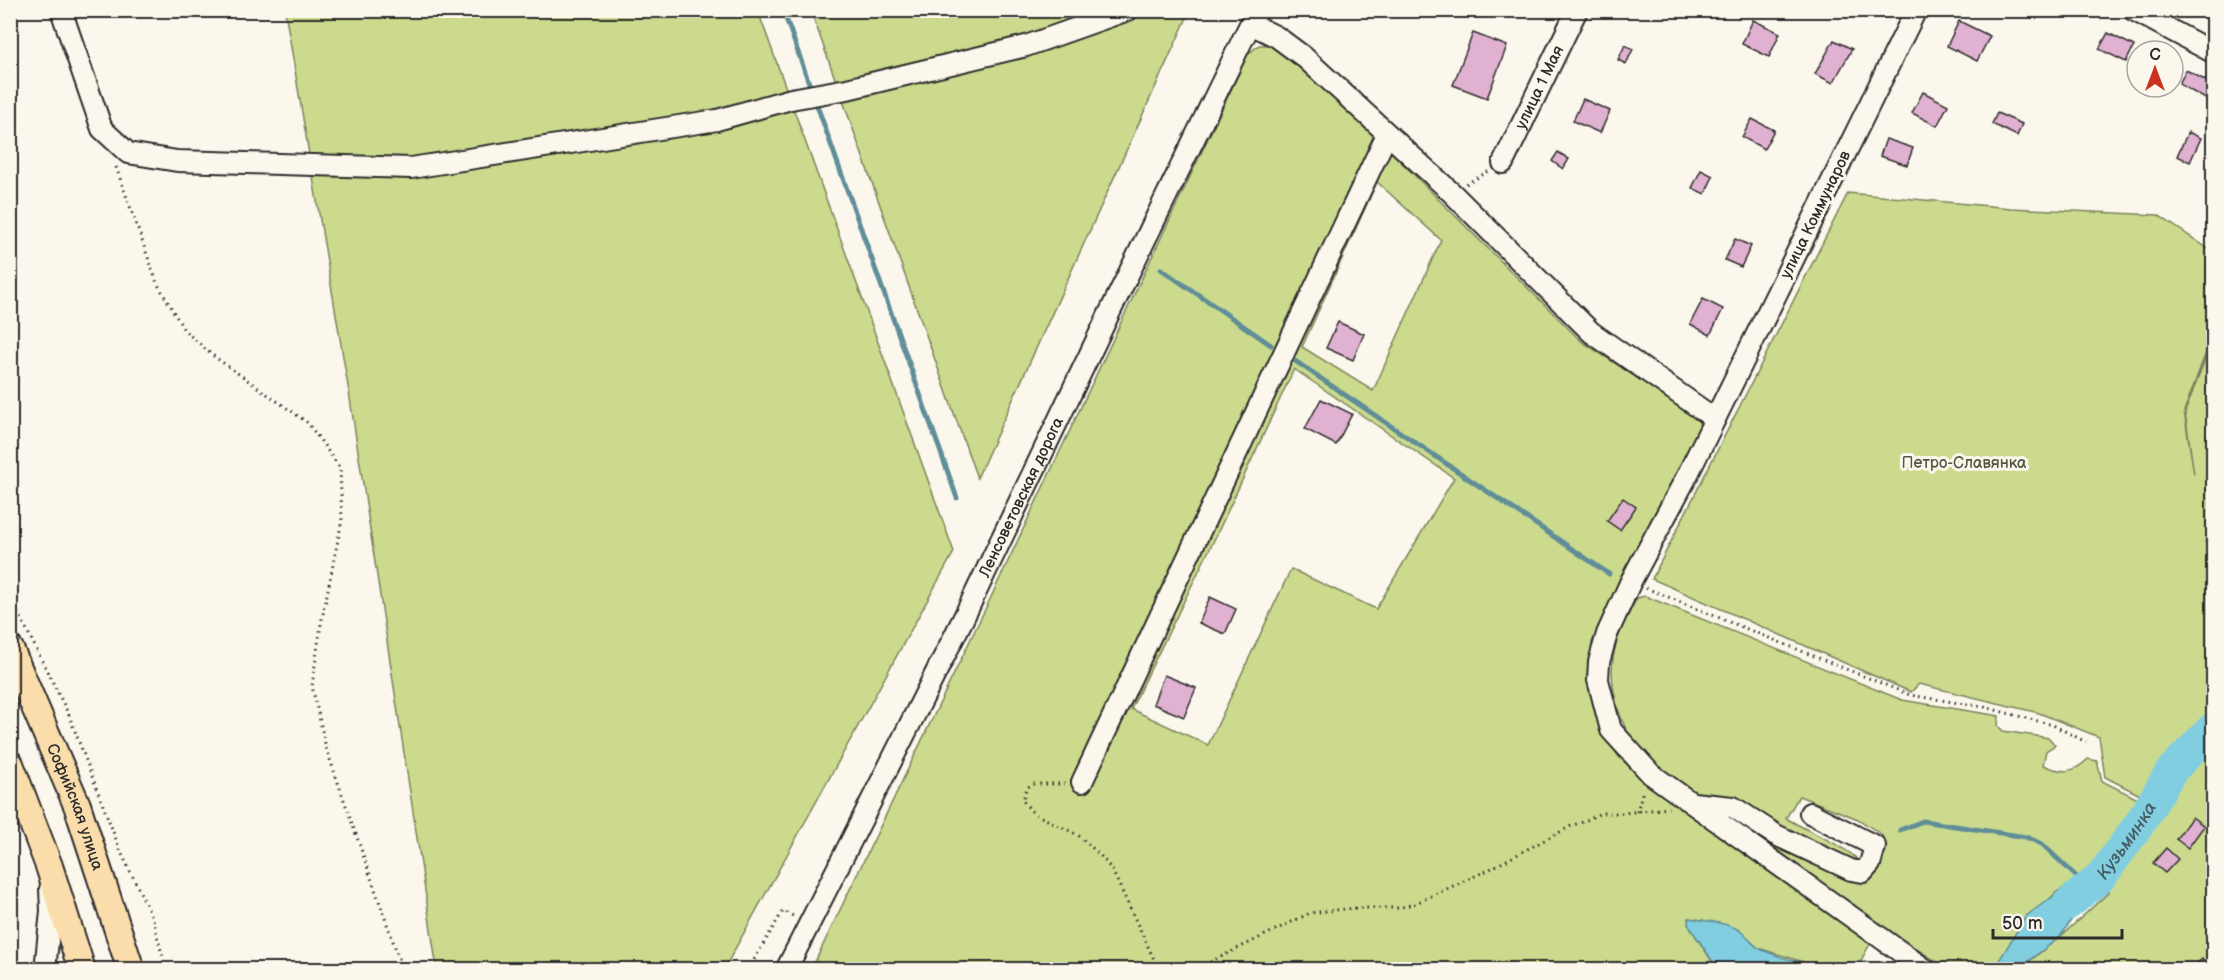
<svg xmlns="http://www.w3.org/2000/svg" width="2224" height="980" font-family="'Balsamiq Sans',sans-serif">
	<rect width="100%" height="100%" fill="#fbf7ec"/>
	<filter id="ink" filterUnits="userSpaceOnUse"><feTurbulence type="fractalNoise" baseFrequency=".0167" numOctaves="2"/><feDisplacementMap in="SourceGraphic" scale="12" xChannelSelector="R" yChannelSelector="G"/><feConvolveMatrix kernelMatrix="1 2 1 2 8 2 1 2 1" color-interpolation-filters="sRGB"/></filter>
	<g filter="url(#ink)">
		<g fill="#cbda8d" stroke="#7b825c" stroke-width="1.5" fill-rule="evenodd">
			<path d="M285,11H758L954,552L724,969H437L349,392Z"/>
			<path d="M811,11H1190L977,478Z"/>
			<path d="M1259,45H1271L1305,69L1372,133L1581,341L1697,417L1701,428L1699,439L1592,642L1590,682L1601,731L1619,757L1643,778L1689,809L1870,944L1860,962L1844,966L1810,964L1758,948L1739,930L1722,924L1690,918L1688,924L1715,966V969L811,970L992,595L1248,54ZM1377,182L1441,240L1373,391L1302,347ZM1294,369L1454,478L1376,609L1291,569L1208,745L1131,709L1217,534Z"/>
			<path d="M1848,193L2011,208L2158,215L2213,252V334L2184,411L2194,474L2185,412L2213,338V579L2205,540L2213,591V714L2144,797L2105,777L2099,737L2039,713L1919,684L1911,692L1652,579Z"/>
			<path d="M1645,596L1902,700L1999,716L1998,726L2003,731L2049,738L2055,745L2046,751L2043,765C2062,773 2073,774 2088,759L2097,761L2102,781L2142,801L2133,817L2109,851L2079,879L2055,893L1998,963L2005,969H1948L1862,914L1729,822L1728,813L1874,874L1886,851L1882,835L1858,819L1799,796L1786,818C1806,831 1840,843 1856,858L1853,863C1822,850 1792,837 1761,824C1718,805 1673,787 1641,751C1620,729 1609,688 1613,658C1616,637 1627,617 1637,598Z"/>
			<path d="M2213,727V969L2018,970L2060,937L2109,892L2100,878L2140,823L2172,770Z"/>
		</g>
		<g fill="#82cee1" stroke="#5f8d98" stroke-width="1.5">
			<path d="M2100,878L2095,890L2080,907L2060,937L2018,969H2005L1997,964L2026,916L2066,887L2083,885Z"/>
			<path d="M1689,918C1705,921 1725,922 1739,930C1747,935 1752,945 1760,949C1790,962 1828,971 1860,962L1871,969H1715V965L1688,924Z"/>
		</g>
		<g fill="none" stroke-linecap="round" stroke-linejoin="round">
			<g stroke="#5f8d98" stroke-width="5">
				<path d="M783,10L957,498"/>
				<path d="M1161,269L1271,345"/>
				<path d="M1295,361L1609,574"/>
				<path d="M1900,830L1923,821L2026,837L2042,844L2082,882L2090,886"/>
			</g>
			<path stroke="#82cee1" stroke-width="32" id="s1" d="M2068,904L2100,878L2140,823L2172,770L2214,727"/>
		</g>
		<g fill="#e1b1d1" stroke="#2b2b2b" stroke-width="1.5">
			<path d="M1753,20L1780,33L1769,57L1742,44Z"/>
			<path d="M1959,21L1990,36L1977,61L1947,46Z"/>
			<path d="M1473,33L1507,46L1487,98L1453,85Z"/>
			<path d="M2108,33L2134,46L2126,62L2099,49Z"/>
			<path d="M1834,40L1852,49L1833,83L1815,74Z"/>
			<path d="M1625,45L1633,49L1626,64L1618,60Z"/>
			<path d="M2186,70L2214,85V92L2209,101L2179,84Z"/>
			<path d="M1923,92L1948,105L1937,126L1912,113Z"/>
			<path d="M1583,99L1610,111L1600,133L1573,121Z"/>
			<path d="M1997,113L2022,124L2017,136L1992,124Z"/>
			<path d="M1752,119L1774,130L1764,149L1742,137Z"/>
			<path d="M2188,132L2201,138L2190,162L2177,156Z"/>
			<path d="M1886,139L1913,148L1907,165L1880,156Z"/>
			<path d="M1558,152L1569,159L1563,169L1552,161Z"/>
			<path d="M1701,170L1713,176L1705,194L1692,188Z"/>
			<path d="M1735,239L1751,246L1741,267L1725,260Z"/>
			<path d="M1703,299L1723,309L1710,335L1690,324Z"/>
			<path d="M1338,322L1364,334L1353,360L1326,348Z"/>
			<path d="M1321,399L1352,414L1336,445L1305,429Z"/>
			<path d="M1623,498L1636,507L1620,530L1607,521Z"/>
			<path d="M1210,597L1236,609L1225,634L1199,623Z"/>
			<path d="M1164,675L1196,688L1184,717L1153,704Z"/>
			<path d="M2192,817L2204,826L2188,848L2176,839Z"/>
			<path d="M2166,848L2178,859L2165,873L2153,863Z"/>
			<path d="M2202,959L2211,970H2189Z"/>
		</g>
		<g fill="none" stroke-linecap="round" stroke-linejoin="round">
			<g stroke="#2b2b2b" stroke-width="24">
				<g id="minor">
					<path d="M61,10L102,129L128,153L177,161L411,168L717,120L791,99L847,89L1026,46L1128,10"/>
					<path d="M1916,10L1686,478L1631,581L1607,634L1599,662L1598,680L1611,730L1651,774L1926,970"/>
					<path d="M2133,10L2214,53"/>
					<path d="M1251,24L1277,37L1304,57L1452,193L1591,332L1715,419"/>
					<path id="s2" d="M1503,163L1577,10"/>
					<path d="M1082,782L1387,134"/>
					<path d="M1693,803L1733,807L1776,835L1851,870L1863,872L1870,864L1875,846L1810,813"/>
					<path d="M45,970L51,911L50,889"/>
					<path id="s3" d="M786,970L964,617L1108,316L1257,10"/>
				</g>
			</g>
			<g stroke="#2b2b2b" stroke-width="30">
				<g id="major">
					<path id="s4" d="M10,649L77,805L131,970"/>
					<path d="M10,764L49,866L82,970"/>
				</g>
			</g>
			<g stroke="#2b2b2b" stroke-width="3" stroke-dasharray="1.5 4.5" stroke-linecap="butt">
				<path d="M116,167L157,283L184,330L212,355L308,423L340,468L342,520L321,624L312,686L326,748L403,970"/>
				<path d="M1466,184L1489,171"/>
				<path d="M1646,588L1910,695L1984,707L2053,725L2086,742"/>
				<path d="M10,596L68,713L120,850L153,919L166,970"/>
				<path d="M1065,784H1033L1026,788L1023,801L1033,813L1078,835L1099,854L1112,870L1159,970"/>
				<path d="M1637,812L1643,790"/>
				<path d="M748,970L783,911L793,916"/>
				<path d="M1194,970L1310,913L1354,908H1399L1416,903L1486,871L1573,825L1583,822L1601,813H1623L1669,808"/>
			</g>
			<use href="#minor" stroke="#fbf7ec" stroke-width="20"/>
			<use href="#major" stroke="#faddab" stroke-width="26"/>
		</g>
	</g>
	<g text-anchor="middle" dominant-baseline="central" stroke-width="6" stroke-linejoin="round" paint-order="stroke">
		<g font-size="16" fill="#2b2b2b" stroke="#fbf7ec">
			<text stroke="none"><textPath href="#s2" startOffset="84">улица 1 Мая</textPath></text>
			<text transform="translate(1816 215) rotate(-64)">улица Коммунаров</text>
			<text stroke="none"><textPath href="#s3" startOffset="528">Ленсоветовская дорога</textPath></text>
			<text stroke="none"><textPath href="#s4" startOffset="171">Софийская улица</textPath></text>
		</g>
		<g font-size="16" fill="#535744" stroke="#fbf7ec">
			<text x="1964" y="463">Петро-Славянка</text>
		</g>
		<g font-size="18" font-style="italic" fill="#455c62" stroke="#fbf7ec">
			<text stroke="none"><textPath href="#s1" startOffset="87">Кузьминка</textPath></text>
		</g>
	</g>
	<rect width="2224" height="980" fill="none" stroke="#fbf7ec" stroke-width="36"/>
	<rect x="18" y="18" width="2188" height="944" fill="none" stroke="#2b2b2b" stroke-width="2" filter="url(#ink)"/>
	<g transform="translate(2155 69)"><circle r="28" fill="#fbf7ec" stroke="#a8a59f" stroke-width="1.5"/>
	<path d="M0-4.5L10 22L0 15L-10 22Z" fill="#c8321e"/>
	<text y="-9" font-size="16" font-weight="bold" text-anchor="middle" fill="#2b2b2b">С</text>
	</g>
	<path d="M1993 929v9h129v-9" fill="none" stroke="#2b2b2b" stroke-width="3"/>
	<text x="2002" y="929" font-size="18" fill="#2b2b2b" stroke="#fbf7ec" stroke-width="4.5" paint-order="stroke">50 m</text>
</svg>
